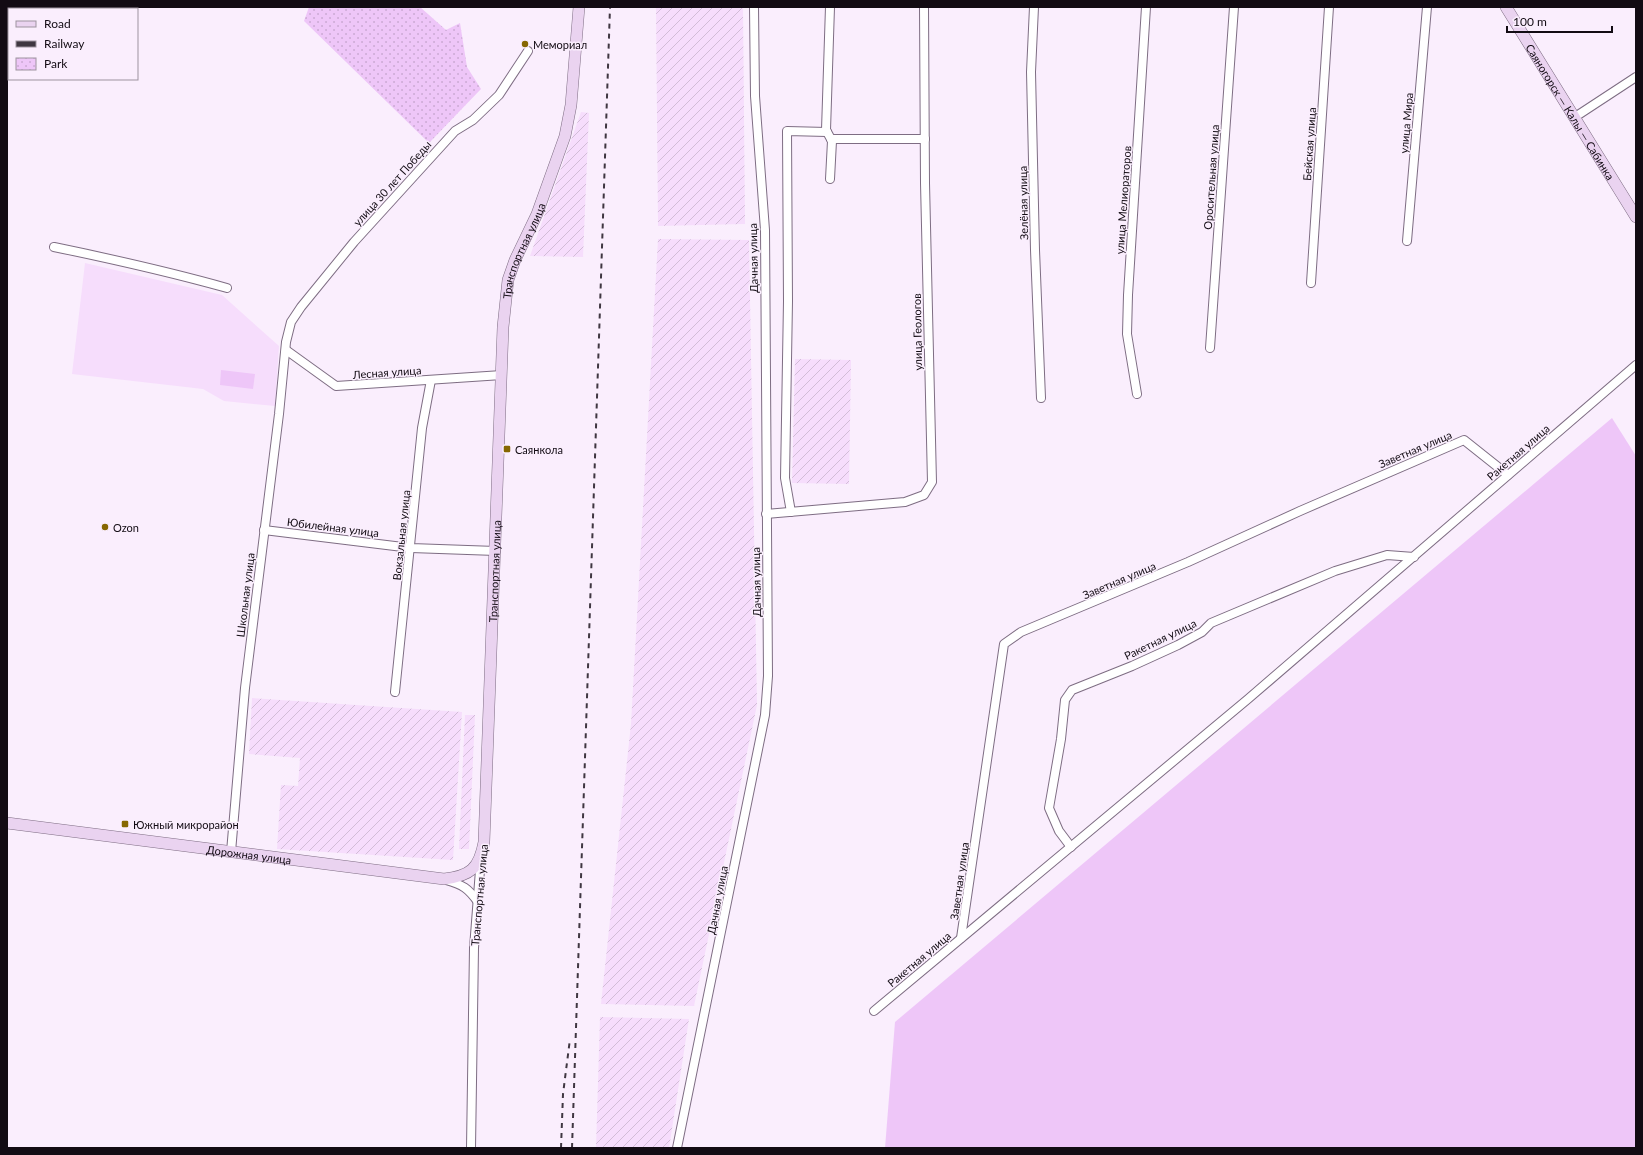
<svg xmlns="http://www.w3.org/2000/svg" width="1643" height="1155" font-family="Lato,sans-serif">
	<defs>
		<pattern id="industrial-furrows" width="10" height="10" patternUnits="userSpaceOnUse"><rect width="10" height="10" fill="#f6ddfc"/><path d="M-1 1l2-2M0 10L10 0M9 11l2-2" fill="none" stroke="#d2bcd7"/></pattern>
		<pattern id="park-dots" width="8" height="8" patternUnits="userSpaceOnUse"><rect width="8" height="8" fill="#eec6f8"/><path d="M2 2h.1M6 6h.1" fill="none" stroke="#cba9d4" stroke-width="1.8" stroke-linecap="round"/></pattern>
	</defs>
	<rect width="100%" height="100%" fill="#faeefd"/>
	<path fill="#f6ddfc" d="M85,263L222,295L279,346L275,406L224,401L203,389L72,374Z"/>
	<g fill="url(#industrial-furrows)">
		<path d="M656,7H743L745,224L658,226Z"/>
		<path d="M581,112L589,113L583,257L530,256Z"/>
		<path d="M658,239L749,240L757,705L694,1006L601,1004L631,724Z"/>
		<path d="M795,359L851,360L849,484L792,483Z"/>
		<path d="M252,698L462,712L453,860L277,849L281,785L298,786L300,758L249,754Z"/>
		<path d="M465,715H475L469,849H459Z"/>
		<path d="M600,1017L689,1019L669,1148H596Z"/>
	</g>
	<g fill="#eec6f8">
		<path d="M221,370L255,374L253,389L220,385Z"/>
		<path d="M1612,418L1636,456V1148H885L895,1022Z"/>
	</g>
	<path fill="url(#park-dots)" d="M309,7H420L446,30L460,23L467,67L481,89L429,143L304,21Z"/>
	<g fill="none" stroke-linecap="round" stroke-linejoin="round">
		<g stroke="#7e6d83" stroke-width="10">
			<g id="street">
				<path d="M830,7L826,130L832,141L830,179"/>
				<path d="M1034,7L1031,72L1035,250L1041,398"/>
				<path d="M1575,117L1636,77"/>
				<path d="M831,139H925"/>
				<path d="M1407,241L1427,7"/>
				<path d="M54,247C112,259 170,272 227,288"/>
				<path d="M1311,283L1329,7"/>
				<path d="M1210,348L1234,7"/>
				<path d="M286,350L336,386L502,375"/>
				<path d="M1137,394L1127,334L1128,295L1146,7"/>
				<path d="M791,512L785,478L788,301L787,131L827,132"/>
				<path d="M766,514L905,502L924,495L932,482L925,183L924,7"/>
				<path d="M264,530L411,548L496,551"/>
				<path d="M395,692L422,428L431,380"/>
				<path d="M1071,847L1059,831L1049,808L1061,739L1065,700L1072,690L1132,666L1178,645L1202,632L1211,623L1335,571L1387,555L1414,557"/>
				<path d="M231,852L245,688L279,414L286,342L291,322L301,307L354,242L455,131L473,120L499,95L528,51"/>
				<path d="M446,880C463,885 468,888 478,902"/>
				<path d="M961,938L1004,644L1021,632L1188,562L1300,511L1464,440L1508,475"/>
				<path d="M874,1011L1248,699L1636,365"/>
				<path d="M471,1148L474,948L481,857"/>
				<path d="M677,1148L765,715L768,676L765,230L755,96L754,7"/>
			</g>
		</g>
		<g stroke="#7e6d83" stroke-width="12">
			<g id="secondary">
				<path id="s1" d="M1506,7L1636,217"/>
				<path id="s2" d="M7,823L444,879C470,876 479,869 484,842L503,327L508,280L515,260L537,214L565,136L571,105L579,7"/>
			</g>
		</g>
		<use href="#street" stroke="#fff" stroke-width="8"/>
		<use href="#secondary" stroke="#ead3f0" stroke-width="11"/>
		<g stroke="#3f3741" stroke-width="2" stroke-dasharray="5 5" stroke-linecap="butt">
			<path d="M561,1148L563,1094L570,1039"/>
			<path d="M572,1148L610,7"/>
		</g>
	</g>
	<g fill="#866701" stroke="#faeefd" stroke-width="1.5">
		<circle cx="525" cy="44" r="4"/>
		<rect x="503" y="445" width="8" height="8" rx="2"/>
		<circle cx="105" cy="527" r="4"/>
		<rect x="121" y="820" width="8" height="8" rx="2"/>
	</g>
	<g text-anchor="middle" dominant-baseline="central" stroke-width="3" stroke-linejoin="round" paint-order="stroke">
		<g font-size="11" fill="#120b13" stroke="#faeefd" text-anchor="start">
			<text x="533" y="44">Мемориал</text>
			<text x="515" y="449">Саянкола</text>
			<text x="113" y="527">Ozon</text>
			<text x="133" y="824">Южный микрорайон</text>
		</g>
		<g font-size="11" fill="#120b13" stroke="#faeefd">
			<text stroke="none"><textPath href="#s1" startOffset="123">Саяногорск — Калы — Сабинка</textPath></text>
			<text transform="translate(1406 123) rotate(-85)">улица Мира</text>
			<text transform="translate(1309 144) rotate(-86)">Бейская улица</text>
			<text transform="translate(1211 177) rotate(-86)">Оросительная улица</text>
			<text transform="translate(392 183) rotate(-48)">улица 30 лет Победы</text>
			<text transform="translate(1123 200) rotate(-86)">улица Мелиораторов</text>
			<text transform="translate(1023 203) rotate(-91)">Зелёная улица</text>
			<text stroke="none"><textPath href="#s2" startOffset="1096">Транспортная улица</textPath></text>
			<text transform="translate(753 258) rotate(-91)">Дачная улица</text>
			<text transform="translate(917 332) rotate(-91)">улица Геологов</text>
			<text transform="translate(387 372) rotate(-4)">Лесная улица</text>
			<text transform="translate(1415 449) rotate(-23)">Заветная улица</text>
			<text transform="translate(1518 452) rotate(-41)">Ракетная улица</text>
			<text transform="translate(333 527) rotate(7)">Юбилейная улица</text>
			<text transform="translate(401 535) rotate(-84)">Вокзальная улица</text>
			<text stroke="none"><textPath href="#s2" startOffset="772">Транспортная улица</textPath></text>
			<text transform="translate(1119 580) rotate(-23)">Заветная улица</text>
			<text transform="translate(756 582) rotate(-91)">Дачная улица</text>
			<text transform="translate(245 595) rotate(-83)">Школьная улица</text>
			<text transform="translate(1160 639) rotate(-26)">Ракетная улица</text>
			<text stroke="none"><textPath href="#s2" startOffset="244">Дорожная улица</textPath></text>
			<text transform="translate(959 881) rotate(-82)">Заветная улица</text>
			<text transform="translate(479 895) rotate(-85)">Транспортная улица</text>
			<text transform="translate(717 900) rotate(-79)">Дачная улица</text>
			<text transform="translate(919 959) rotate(-40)">Ракетная улица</text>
		</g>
	</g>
	<rect width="1643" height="1155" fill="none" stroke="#120b13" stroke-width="16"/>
	<rect x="8" y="8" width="130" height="72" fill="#faeefd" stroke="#9d939f"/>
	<rect x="16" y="21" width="20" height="6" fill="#ead3f0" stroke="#9d939f"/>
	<text x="44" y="28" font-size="12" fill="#120b13">Road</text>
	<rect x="16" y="41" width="20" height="6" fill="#3f3741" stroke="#9d939f"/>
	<text x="44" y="48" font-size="12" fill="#120b13">Railway</text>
	<rect x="16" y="58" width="20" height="12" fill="url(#park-dots)" stroke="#9d939f"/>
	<text x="44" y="68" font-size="12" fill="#120b13">Park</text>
	<path d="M1507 26v6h105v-6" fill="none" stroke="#120b13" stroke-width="2"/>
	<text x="1513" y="26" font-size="12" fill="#120b13" stroke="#faeefd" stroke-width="3" paint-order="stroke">100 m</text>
</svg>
